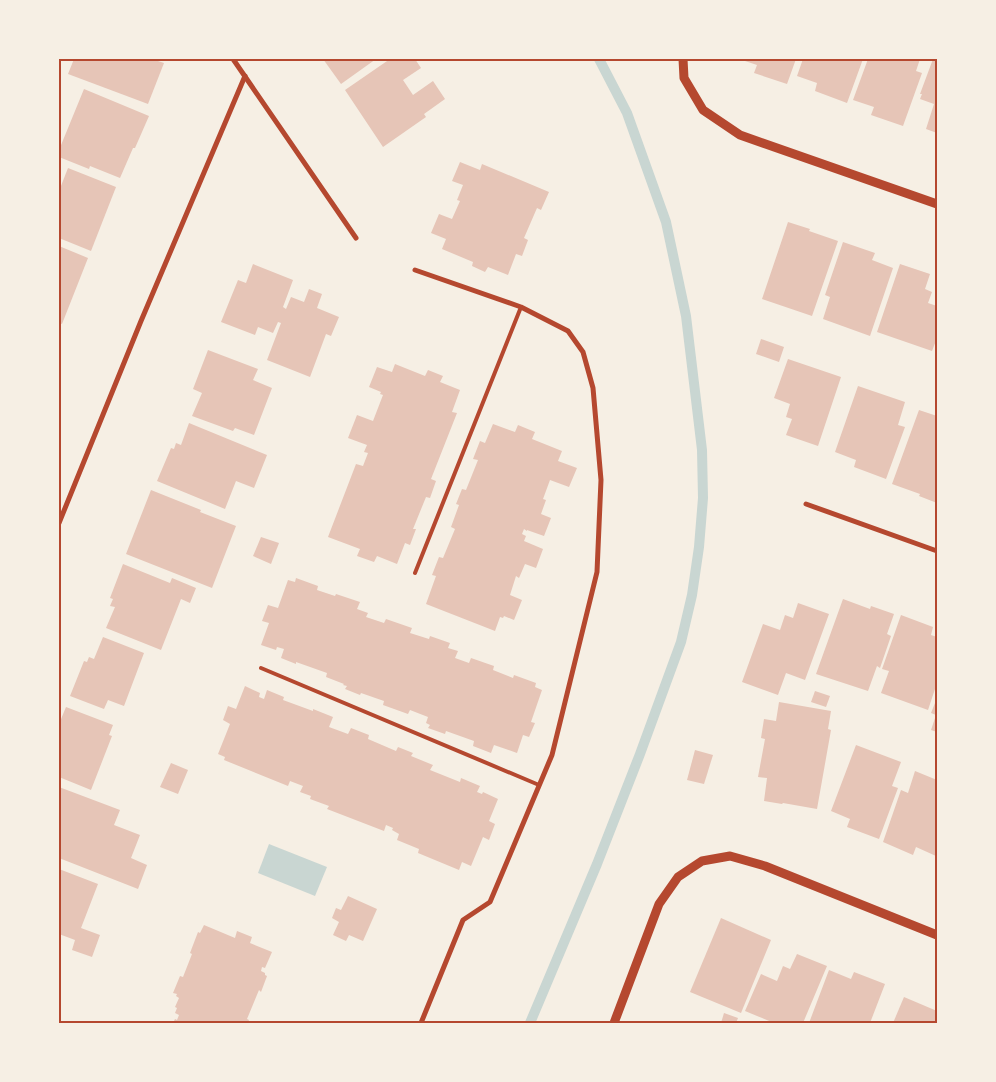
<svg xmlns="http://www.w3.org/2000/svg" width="996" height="1082" font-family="'Source Serif 4',serif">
	<rect width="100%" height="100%" fill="#f6efe4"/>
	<path fill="#c9d6d2" d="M269,844L327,867L315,896L258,873Z"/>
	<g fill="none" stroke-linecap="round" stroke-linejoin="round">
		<path stroke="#c9d6d2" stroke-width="10" d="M530,1023L597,864L640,754L681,642L692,595L699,547L703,498L702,450L686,316L666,222L627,113L599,59"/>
	</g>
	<g fill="#e6c5b7">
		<path d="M74,59H152L164,63L148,104L68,74Z"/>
		<path d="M323,59H376L341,84Z"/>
		<path d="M390,59H415L421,68L403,80L413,95L433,81L445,99L424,114L426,117L383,147L345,90Z"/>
		<path d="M739,59H796L787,84L754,73L757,65Z"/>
		<path d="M803,59H863L847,103L815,91L817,83L797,76Z"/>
		<path d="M868,59H920L916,71L922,73L903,126L871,115L874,107L853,100Z"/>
		<path d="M933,59H937V133L926,129L934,104L920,99L922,94H920Z"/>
		<path d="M84,89L149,116L135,148H133L120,178L90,166L89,169L59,157V150Z"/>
		<path d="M460,162L480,170L482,164L549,192L541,210L537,208L524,238L528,240L522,256L516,254L508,275L488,267L485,272L472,266L473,262L442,249L446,239L431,233L439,214L452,219L460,201L457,200L463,185L452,181Z"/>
		<path d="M68,168L116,187L91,251L59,238V191Z"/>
		<path d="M788,222L810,229L809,231L838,241L812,316L762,299Z"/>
		<path d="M843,242L875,253L872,260L893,268L870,336L823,319L830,297L825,295Z"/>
		<path d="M59,246L88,258L62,324L59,323Z"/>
		<path d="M253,264L293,280L283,307L286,309L291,297L304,302L309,289L322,294L317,308L339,317L331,336L326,334L310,377L267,360L281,323L278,322L273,333L258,327L255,335L221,322L238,280L246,283Z"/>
		<path d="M900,264L930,274L925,289L932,292L928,303L937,306V338L932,351L877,332Z"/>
		<path d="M761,339L784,347L779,362L756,354Z"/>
		<path d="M208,350L258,369L253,380L272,388L254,435L235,428L233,431L192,416L202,393L193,389Z"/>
		<path d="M788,359L841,377L818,446L786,435L792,419L786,417L790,404L774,398Z"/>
		<path d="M395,364L425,376L428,370L443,376L440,382L460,390L452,412L457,413L431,479L436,481L430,498L426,497L413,529H416L410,545L405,543L397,564L377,556L374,562L357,556L360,549L328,537L356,464L363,466L368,453L364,452L367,445L348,438L357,415L373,421L383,395L380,394L381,392L369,387L377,367L392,372Z"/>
		<path d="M858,386L905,402L898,425L905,427L886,479L854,467L856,460L835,452Z"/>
		<path d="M919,410L937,416V503L919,496L920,494L892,484Z"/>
		<path d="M189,423L267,455L254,488L236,481L225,509L157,481L171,448L174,449L176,443L181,445Z"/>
		<path d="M493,424L515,432L518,425L535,432L532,439L562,451L558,461L577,468L569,487L550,480L543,499L546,500L541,514L551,518L544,536L527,530V531L524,529L522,534L526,536L524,541L543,549L536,568L525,564L519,578L516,576L510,595L522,600L514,620L504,616L503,618L500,617L495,631L426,604L436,576L432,575L439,557L443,558L455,529L451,527L459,505L456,504L462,489L466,490L478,460L473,459L480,441L485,443Z"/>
		<path d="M151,490L201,510L200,512L236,526L212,588L126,554Z"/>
		<path d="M261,537L279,543L271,564L253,556Z"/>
		<path d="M123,564L170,583L172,578L196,588L190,603L181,599L161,650L106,628L115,607L110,606L113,599L110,598Z"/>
		<path d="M296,578L318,586L317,590L335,596L336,594L360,602L357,609L368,613L366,617L384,623L386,619L412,628L410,633L429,639L430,636L450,643L448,648L458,651L455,658L469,663L471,658L494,666L493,670L513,678L514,675L536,683L535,687L542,690L531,722L535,723L529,737L523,735L517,753L494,745L491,753L473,746L474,741L446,731L445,734L428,728L430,725L426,723L428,717L410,710L408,714L383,705L384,701L361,693L360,695L345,689L347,686L343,685L344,684L326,677L327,673L296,662V664L281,658L284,649L277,647L276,650L261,645L269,623L262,621L268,605L278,608L288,580L295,582Z"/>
		<path d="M843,599L870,609L871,606L894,614L887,634L891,636L880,668L877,666L868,691L816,674Z"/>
		<path d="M798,603L829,614L805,680L786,673L778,695L742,682L763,624L780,630L785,615L793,618Z"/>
		<path d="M901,615L933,627L931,635L937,637V683L928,710L881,693L889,671L882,669Z"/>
		<path d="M103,637L144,653L124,706L108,700L104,709L70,696L84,661L87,662L89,657L94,659Z"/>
		<path d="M245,686L260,693L259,697L264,699L267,690L284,697L283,700L313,711V709L333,717L329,727L348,734L351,728L369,735L368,739L396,751L398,747L413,753L411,756L433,765L430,770L460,782L461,778L480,786L477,792L482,794L483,792L498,799L489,821L495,824L489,840L483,837L471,866L462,862L459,870L418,853L419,849L397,840L399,834L392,830L393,828L386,825L384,831L327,809L329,806L310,799L311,796L300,792L303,786L290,781L288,786L224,760L225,757L218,754L230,724L223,720L228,706L236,709Z"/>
		<path d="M815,691L830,696L826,707L811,702Z"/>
		<path d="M937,698V732L931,730L936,715L931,713Z"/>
		<path d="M779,702L831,711L828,729L831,730L817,809L783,803L782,804L764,801L767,778L758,777L765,739L761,738L764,719L776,721Z"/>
		<path d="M66,707L113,725L109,735L112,736L91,790L59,777V724Z"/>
		<path d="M856,745L901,762L892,786L898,788L879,839L847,827L850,819L831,811Z"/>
		<path d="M695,750L713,755L704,784L687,780Z"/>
		<path d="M171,763L188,770L178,794L160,787Z"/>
		<path d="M915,771L937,780V852L936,856L916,847L913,855L883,842L901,790L908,793Z"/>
		<path d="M59,787L120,810L114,825L140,835L131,858L147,865L138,889L59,858Z"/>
		<path d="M59,869L98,884L81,928L100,935L92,957L72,950L75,940L59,934Z"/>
		<path d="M348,896L377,909L363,941L349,935L346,941L333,935L339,922L332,918L336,908L341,910Z"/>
		<path d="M721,918L771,940L741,1013L690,992Z"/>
		<path d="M204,925L235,938L237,931L252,937L250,943L272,952L265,968L262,967L261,971L265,973V975L267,976L261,992L259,990L247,1019L249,1020L248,1023H173L175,1019L177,1020L179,1015L175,1013L177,1008L175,1007L179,998L176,996L177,994L173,993L180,976L183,977L192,954L190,953L198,932L200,933Z"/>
		<path d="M797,954L827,966L803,1023H774L745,1011L761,974L777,981L783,966L790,969Z"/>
		<path d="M829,970L851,979L854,972L885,984L870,1023H809Z"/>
		<path d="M904,997L937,1011L936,1023H893Z"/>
		<path d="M724,1013L738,1018L736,1023H721Z"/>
	</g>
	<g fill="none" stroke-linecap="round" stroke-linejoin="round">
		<g stroke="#b5482f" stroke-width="4">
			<path d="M415,573L521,307"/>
			<path d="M261,668L539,785"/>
		</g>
		<g stroke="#b5482f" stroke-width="5">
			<path d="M233,59L356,238"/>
			<path d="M415,270L521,307L568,331L583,352L593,388L601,480L597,572L552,755L490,902L463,920L421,1023"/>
			<path d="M806,504L937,551"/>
			<path d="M59,523L141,321L245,76"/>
		</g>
		<g stroke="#b5482f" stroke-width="9">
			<path d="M683,59L684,78L703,110L740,135L937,204"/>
			<path d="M614,1023L659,904L678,877L702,861L730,856L765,866L937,935"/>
		</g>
	</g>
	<rect width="996" height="1082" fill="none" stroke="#f6efe4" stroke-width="120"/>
	<rect x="60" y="60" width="876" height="962" fill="none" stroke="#b5482f" stroke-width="2"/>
</svg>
